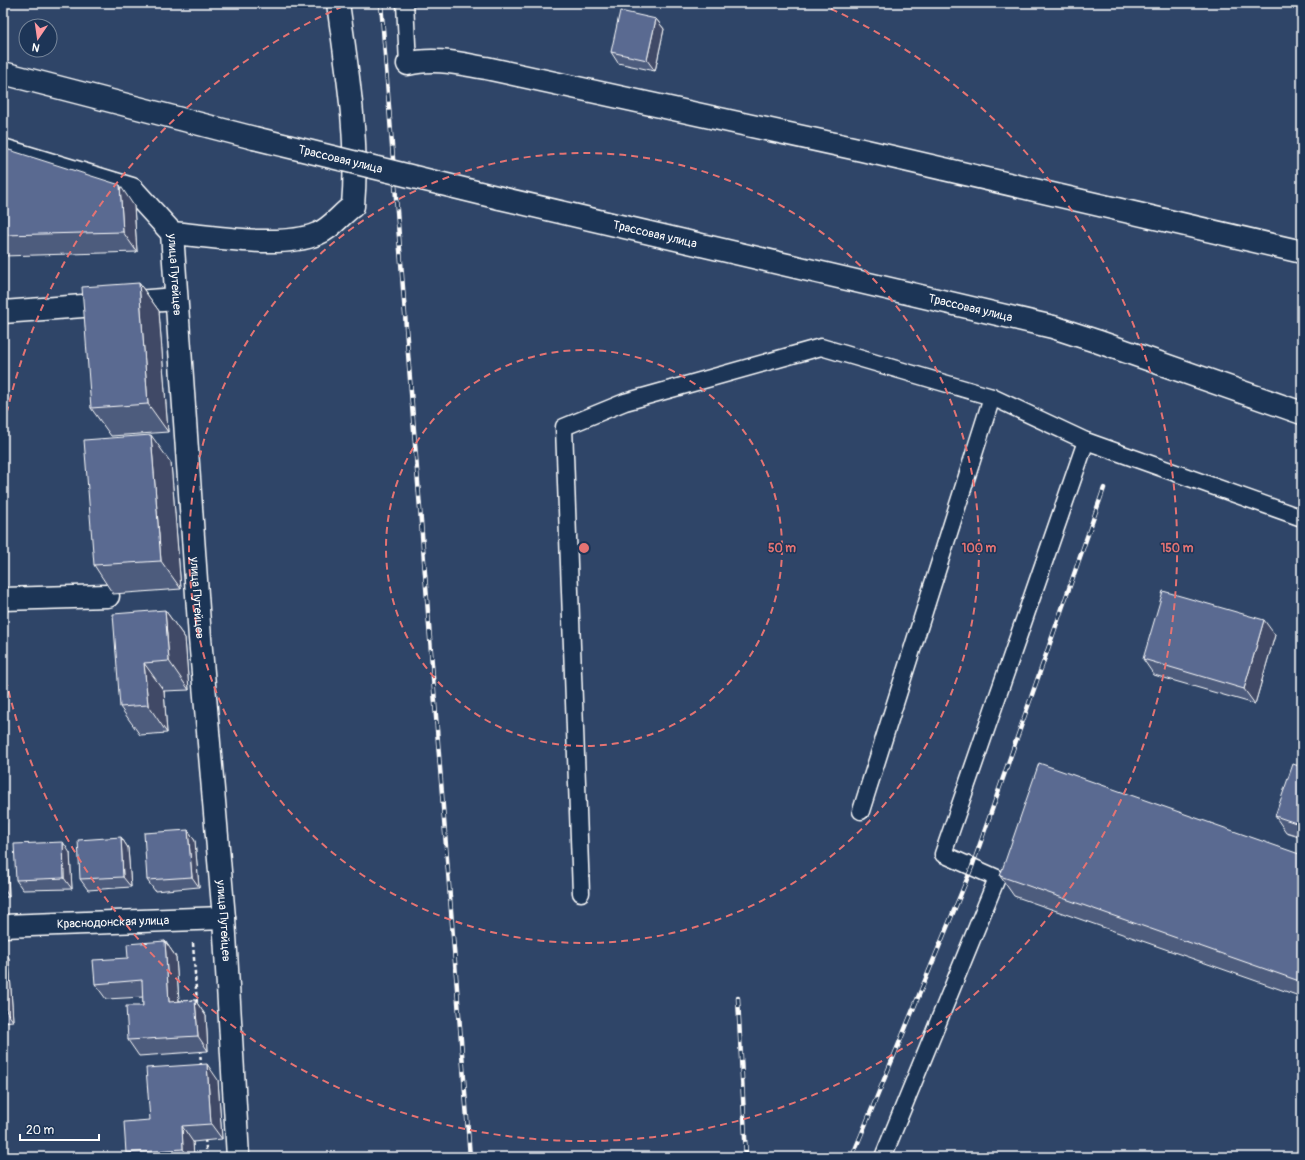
<svg xmlns="http://www.w3.org/2000/svg" width="1305" height="1160" font-family="Pangolin,sans-serif">
	<rect width="100%" height="100%" fill="#2f4568"/>
	<filter id="ink" filterUnits="userSpaceOnUse"><feTurbulence type="fractalNoise" baseFrequency=".025" numOctaves="2"/><feDisplacementMap in="SourceGraphic" scale="8" xChannelSelector="R" yChannelSelector="G"/><feConvolveMatrix kernelMatrix="1 2 1 2 8 2 1 2 1" color-interpolation-filters="sRGB"/></filter>
	<g filter="url(#ink)">
		<g fill="none" stroke-linecap="round" stroke-linejoin="round">
			<g stroke="#fff" stroke-width="19">
				<g id="service">
					<path d="M405,3L408,64"/>
					<path d="M861,811L992,397L1086,441L1302,518"/>
					<path d="M581,893L564,427L625,402L821,347L992,397"/>
					<path d="M883,1157L997,878L943,854L1086,441"/>
				</g>
			</g>
			<g stroke="#fff" stroke-width="25">
				<g id="minor">
					<path d="M408,64C433,57 461,64 486,68L862,150L1302,252"/>
					<path id="s1" d="M3,150L132,189L172,233L200,638L224,918L238,1157"/>
					<path d="M172,233C211,236 281,249 317,234C331,229 341,214 353,206C359,139 347,70 338,3"/>
					<path d="M3,312L176,299"/>
					<path d="M3,599L108,596"/>
					<path id="s2" d="M3,926L224,918"/>
				</g>
			</g>
			<g stroke="#fff" stroke-width="25">
				<g id="tertiary">
					<path d="M3,73L254,138"/>
					<path id="s3" d="M500,198L1053,327L1099,342L1302,413"/>
				</g>
			</g>
			<g stroke="#fff" stroke-width="2.5" stroke-dasharray="4 3" stroke-linecap="butt">
				<path d="M193,943L197,1004"/>
				<path d="M200,1049L201,1066"/>
				<path d="M205,1139L207,1157"/>
			</g>
			<use href="#service" stroke="#1d3557" stroke-width="16"/>
			<use href="#minor" stroke="#1d3557" stroke-width="22"/>
			<use href="#tertiary" stroke="#1d3557" stroke-width="22"/>
			<g stroke="#fff" stroke-width="4.5">
				<g id="rail">
					<path d="M381,3L470,1157"/>
					<path d="M738,998L746,1157"/>
					<path d="M852,1157L972,867L1104,488"/>
				</g>
			</g>
			<use href="#rail" stroke="#1d3557" stroke-width="3" stroke-dasharray="9" stroke-linecap="butt"/>
			<g stroke="#fff" stroke-width="25" stroke-linecap="butt">
				<g id="tertiary-bridge">
					<path id="s4" d="M254,138L500,198"/>
				</g>
			</g>
			<use href="#tertiary-bridge" stroke="#1d3557" stroke-width="22"/>
		</g>
		<g fill="#4d5b7d" stroke="#fff">
			<path d="M271,3H281L280,5Z"/>
			<path d="M656,19L664,29L655,71L618,63L611,52Z"/>
			<path d="M3,148L134,206L137,252L3,256Z"/>
			<path d="M139,283L159,311L168,432L111,436L91,408Z"/>
			<path d="M171,463L181,589L113,594L94,565Z"/>
			<path d="M165,610L185,638L189,690L164,691L167,733L140,735L120,707Z"/>
			<path d="M1275,635L1255,704L1154,675L1143,659Z"/>
			<path d="M1302,767V837L1286,832L1275,816Z"/>
			<path d="M3,819L6,823L9,897H3Z"/>
			<path d="M188,830L195,841L199,887L155,891L147,880Z"/>
			<path d="M121,837L128,848L131,887L88,890L80,879Z"/>
			<path d="M70,853L72,889L23,890L16,880Z"/>
			<path d="M1302,855V997L1014,896L1000,876Z"/>
			<path d="M165,941L176,957L179,1001L195,1000L206,1016L208,1051L139,1056L128,1040L143,1006V997L106,999L95,984L128,958Z"/>
			<path d="M3,950L9,958L13,1021L3,1022Z"/>
			<path d="M218,1080L222,1139L193,1142L194,1157H128L126,1153L150,1120Z"/>
		</g>
		<g fill="#3f4a66" stroke="#fff">
			<path d="M656,19L664,29L655,71L647,60Z"/>
			<path d="M120,185L134,206L137,252L123,232Z"/>
			<path d="M139,283L159,311L168,432L148,404Z"/>
			<path d="M151,435L171,463L181,589L161,561Z"/>
			<path d="M165,610L185,638L189,690L169,661Z"/>
			<path d="M1264,620L1275,635L1255,704L1244,689Z"/>
			<path d="M144,663L164,691L167,733L148,705Z"/>
			<path d="M3,819L6,823L9,897L3,887Z"/>
			<path d="M188,830L195,841L199,887L192,877Z"/>
			<path d="M121,837L128,848L131,887L123,877Z"/>
			<path d="M63,842L70,853L72,889L64,878Z"/>
			<path d="M165,941L176,957L180,1017L169,1002Z"/>
			<path d="M3,950L9,958L13,1021L6,1011L3,974Z"/>
			<path d="M195,1000L206,1016L208,1051L198,1036Z"/>
			<path d="M207,1064L218,1080L222,1139L211,1124Z"/>
			<path d="M182,1126L193,1142L194,1157H189L183,1149Z"/>
		</g>
		<g fill="#5a6a91" stroke="#fff">
			<path d="M620,11L656,19L647,60L611,52Z"/>
			<path d="M3,148L120,185L123,232L3,235Z"/>
			<path d="M139,283L148,404L91,408L82,287Z"/>
			<path d="M151,435L161,561L94,565L84,440Z"/>
			<path d="M1163,591L1264,620L1244,689L1143,659Z"/>
			<path d="M165,610L169,661L144,663L148,705L120,707L113,614Z"/>
			<path d="M1039,763L1302,855V982L1000,876Z"/>
			<path d="M1293,764L1302,767V825L1275,816Z"/>
			<path d="M188,830L192,877L147,880L144,833Z"/>
			<path d="M121,837L123,877L80,879L78,840Z"/>
			<path d="M63,842L64,878L16,880L14,844Z"/>
			<path d="M165,941L169,1002L195,1000L198,1036L128,1040L126,1006H143L142,980L95,984L93,960L128,958L127,944Z"/>
			<path d="M3,974L6,1011H3Z"/>
			<path d="M207,1064L211,1124L182,1126L183,1149L126,1153L124,1122L150,1120L146,1068Z"/>
		</g>
	</g>
	<g fill="none" stroke="#e47373" stroke-width="2" stroke-dasharray="7 5">
		<circle cx="584" cy="548" r="198"/>
		<circle cx="584" cy="548" r="395"/>
		<path d="M4 425A593 593 0 0 1 348 4M820 4A593 593 0 1 1 4 671"/>
	</g>
	<g text-anchor="middle" dominant-baseline="central" stroke-width="3" stroke-linejoin="round" paint-order="stroke">
		<g font-size="12" fill="#fff" stroke="#1d3557">
			<text stroke="none"><textPath href="#s4" startOffset="89">Трассовая улица</textPath></text>
			<text stroke="none"><textPath href="#s3" startOffset="159">Трассовая улица</textPath></text>
			<text stroke="none"><textPath href="#s1" startOffset="236">улица Путейцев</textPath></text>
			<text stroke="none"><textPath href="#s3" startOffset="483">Трассовая улица</textPath></text>
			<text stroke="none"><textPath href="#s1" startOffset="560">улица Путейцев</textPath></text>
			<text stroke="none"><textPath href="#s1" startOffset="884">улица Путейцев</textPath></text>
			<text stroke="none"><textPath href="#s2" startOffset="110">Краснодонская улица</textPath></text>
		</g>
	</g>
	<circle cx="584" cy="548" r="6" fill="#e47373" stroke="#1d3557" stroke-width="2"/>
	<g font-size="12" text-anchor="middle" font-weight="bold" fill="#e47373" stroke="#1d3557" stroke-width="3" stroke-linejoin="round" paint-order="stroke">
		<text x="782" y="552">50 m</text>
		<text x="979" y="552">100 m</text>
		<text x="1177" y="552">150 m</text>
	</g>
	<rect width="1305" height="1160" fill="none" stroke="#1d3557" stroke-width="16"/>
	<rect x="8" y="8" width="1289" height="1144" fill="none" stroke="#fff" stroke-width="1.5" filter="url(#ink)"/>
	<g transform="translate(38 38) rotate(193)"><circle r="19" fill="#1d3557" stroke="#77869a"/>
	<path d="M0-3L7 15L0 10L-7 15Z" fill="#ff9aa2"/>
	<text y="-6" font-size="11" font-weight="bold" text-anchor="middle" fill="#ffffff">N</text>
	</g>
	<path d="M20 1134v6h79v-6" fill="none" stroke="#ffffff" stroke-width="2"/>
	<text x="26" y="1134" font-size="12" fill="#ffffff" stroke="#1d3557" stroke-width="3" paint-order="stroke">20 m</text>
</svg>
